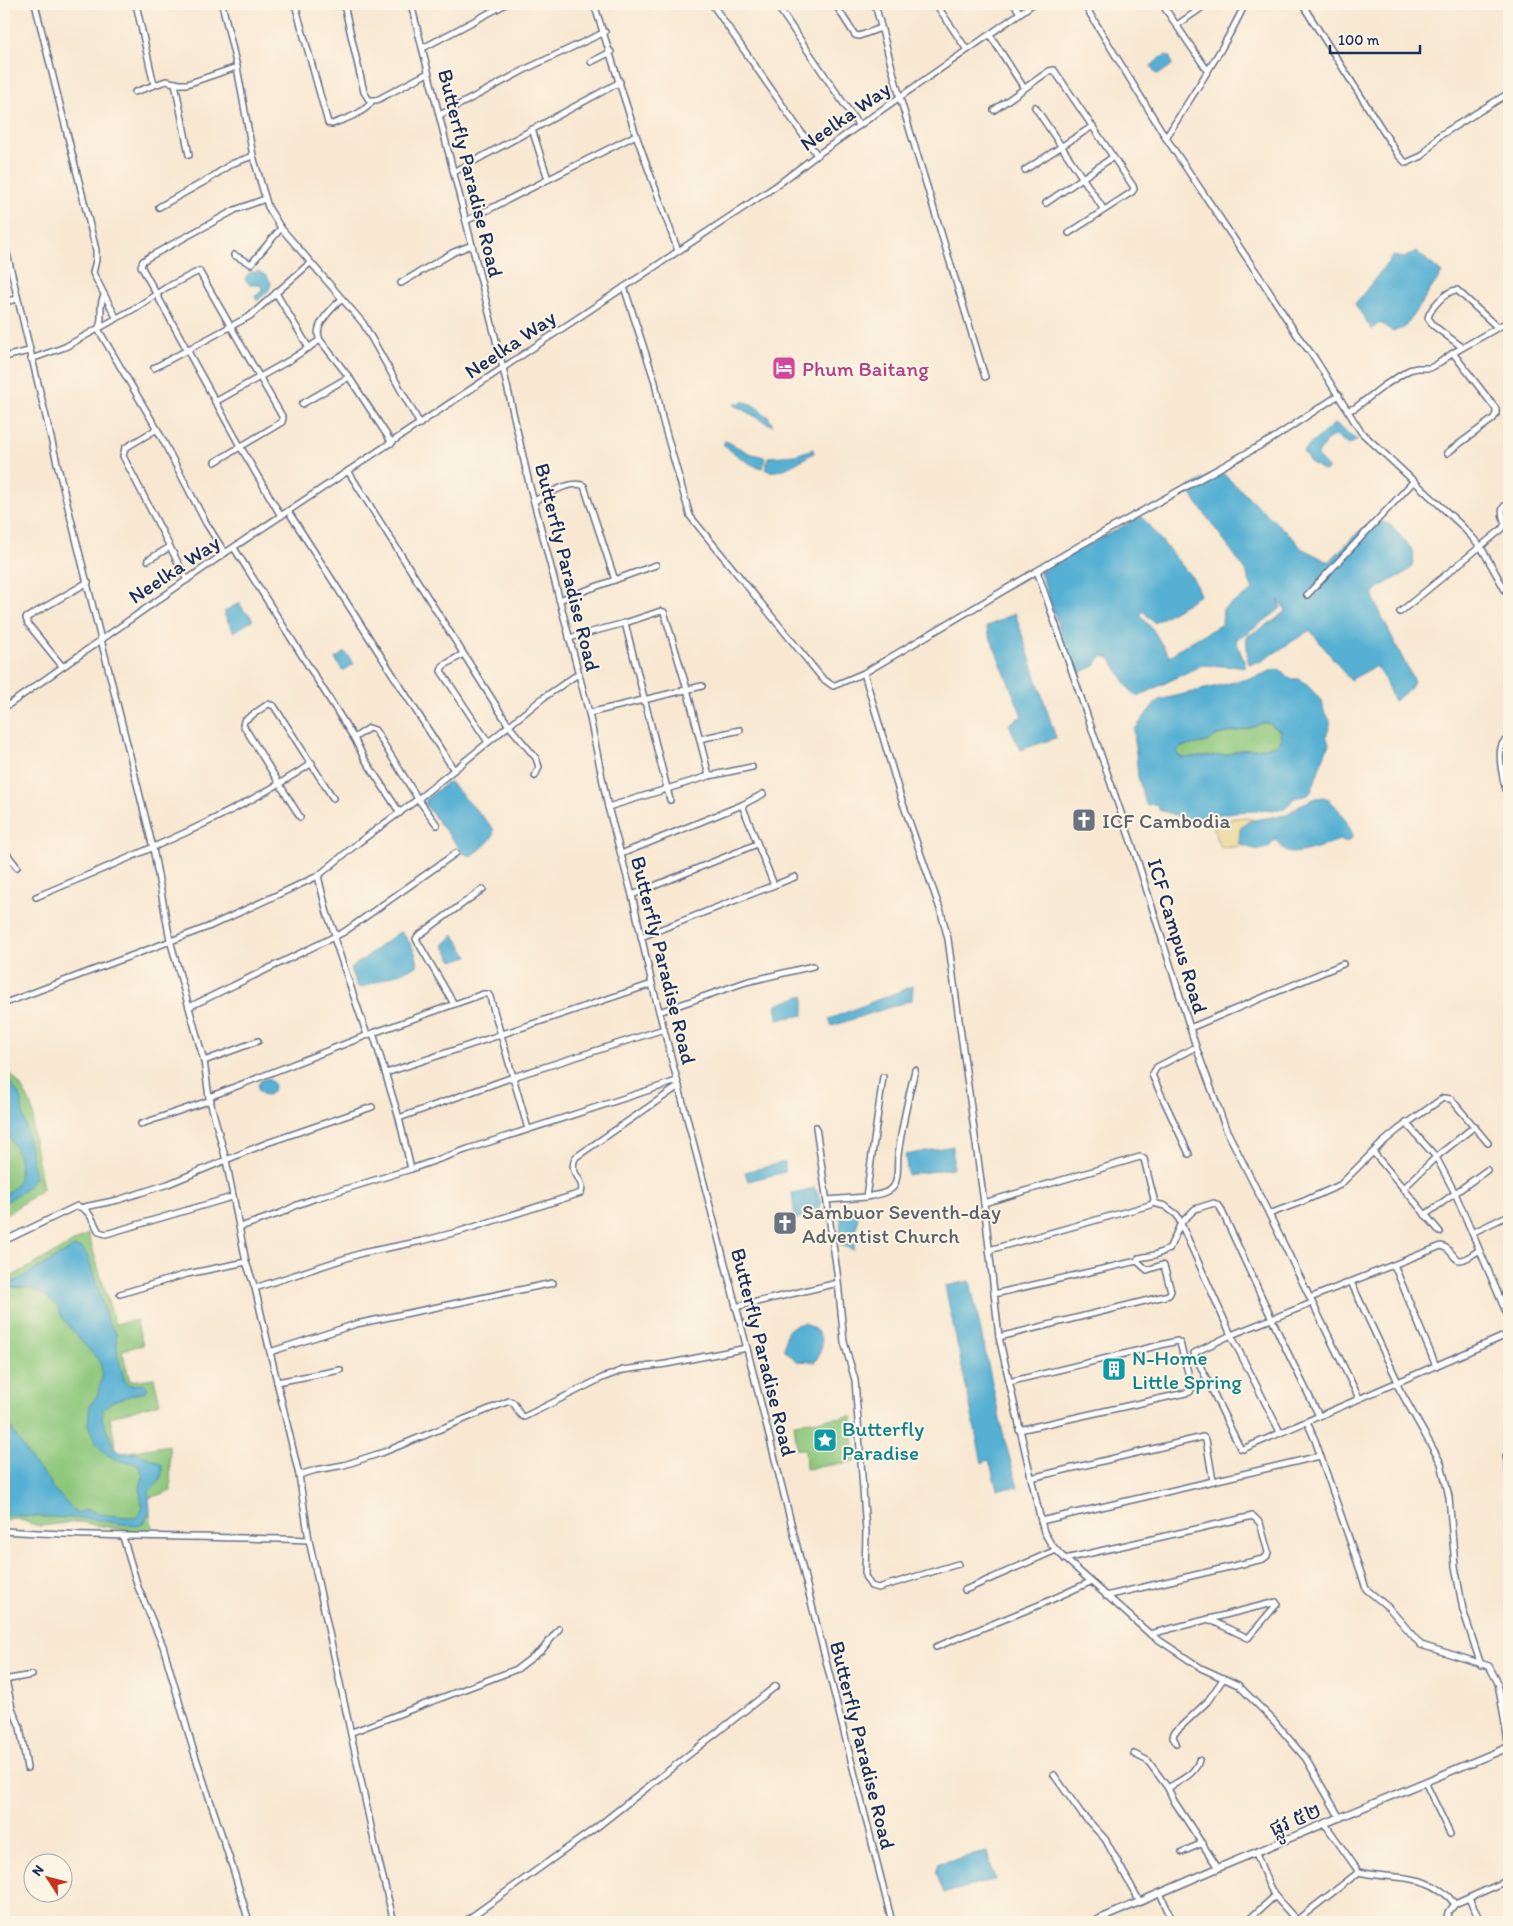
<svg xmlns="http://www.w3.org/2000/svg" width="1513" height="1926" font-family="Itim,'Noto Sans Khmer',sans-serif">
	<rect width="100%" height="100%" fill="#fcf5e5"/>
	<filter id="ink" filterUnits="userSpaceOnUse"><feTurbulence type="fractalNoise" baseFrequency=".02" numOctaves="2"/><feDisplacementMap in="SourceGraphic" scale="10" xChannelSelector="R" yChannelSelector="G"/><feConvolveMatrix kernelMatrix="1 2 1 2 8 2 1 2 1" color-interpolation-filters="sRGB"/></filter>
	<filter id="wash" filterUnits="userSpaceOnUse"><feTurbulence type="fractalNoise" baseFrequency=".0096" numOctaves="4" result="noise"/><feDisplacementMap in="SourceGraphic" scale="20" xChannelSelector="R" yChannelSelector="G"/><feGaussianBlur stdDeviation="1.12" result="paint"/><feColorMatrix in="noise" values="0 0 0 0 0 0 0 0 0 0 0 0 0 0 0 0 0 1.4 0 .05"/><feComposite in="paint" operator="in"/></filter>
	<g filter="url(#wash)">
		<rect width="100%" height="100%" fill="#f8e8d2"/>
		<g fill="#8dc77b" stroke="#547b6c">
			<path d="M1263,723H1269L1280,731L1281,741L1276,745L1265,748L1240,750L1227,755L1181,758L1176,752L1181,747L1207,742L1217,735L1247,729Z"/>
			<path d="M4,1065C18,1083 39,1105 32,1129L43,1189L4,1216Z"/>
			<path d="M88,1234L115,1324L136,1320L143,1345L122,1350L130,1381L154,1378L160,1403L110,1417L117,1454L169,1445L171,1491L148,1498L153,1535L79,1522L39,1526L14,1518L4,1520V1264L11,1277Z"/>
			<path d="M852,1416L855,1461L806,1469L805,1449H797L794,1423Z"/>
		</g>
		<path fill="#eeda9e" stroke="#84847e" d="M1245,817L1253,820L1245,823L1239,843L1244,846C1220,848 1217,851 1214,824L1228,819Z"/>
		<g fill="#55b0d3" stroke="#387098" fill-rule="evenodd">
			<path d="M1166,55L1170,57L1172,65L1161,73L1156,74L1151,66L1159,59Z"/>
			<path d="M1416,251L1442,273L1404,328L1392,331L1382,324H1378L1372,330L1355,304L1393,256L1404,258Z"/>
			<path d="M258,271L267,276L271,283L269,290L257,301L255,296L261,292L262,287L259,285H250L246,281L245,278L249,273Z"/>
			<path d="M742,402C755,402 758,411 768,416L773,426L734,405Z"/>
			<path d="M1335,423L1357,440L1349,445L1335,435L1327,440L1317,456L1329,469L1324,471L1310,462L1303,451Z"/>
			<path d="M726,441L749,453L764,457L765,459L763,468C752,468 734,452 724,446V442Z"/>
			<path d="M813,449L814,453C801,459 781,476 766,470L768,457L795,455Z"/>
			<path d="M1219,470L1295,540L1301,548L1329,562C1338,553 1361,527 1371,523C1376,521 1386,522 1390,525C1395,527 1399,535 1403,539C1409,546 1416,552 1413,562C1408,580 1380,579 1373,596L1384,621L1414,681L1411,688L1394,701L1382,674L1376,666L1350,680L1310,630L1262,661L1249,664C1246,653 1248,647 1246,637L1275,620L1286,610L1278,600L1281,608L1271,616L1236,640L1246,667L1202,665L1137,697L1130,690L1110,658L1102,656L1095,666L1075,675L1040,572L1141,516L1194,580L1200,595L1154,623L1143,611L1140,615L1153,630L1169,656H1172L1178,649L1222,624L1223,609L1253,591L1246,571L1189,492L1190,487Z"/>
			<path d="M239,603L245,612L249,614L253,620L234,632L225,616V611Z"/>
			<path d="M1015,613L1056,738L1020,750L1009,724L1022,716L986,627Z"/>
			<path d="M345,652L354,664L343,671L335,659Z"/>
			<path d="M1276,669L1281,670L1290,679H1299L1304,682L1322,701L1324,711L1330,720V726L1326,736L1329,744L1320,766L1312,790L1308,795L1294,798L1285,809L1235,812L1188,819L1159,810L1156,804L1146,805L1138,777L1134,730C1143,720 1148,709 1159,700L1255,677ZM1263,723H1269L1280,731L1281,741L1276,745L1265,748L1240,750L1227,755L1181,758L1176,752L1181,747L1207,742L1217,735L1247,729Z"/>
			<path d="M450,782L493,828C497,839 480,849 472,856L464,854L426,806V799L445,784Z"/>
			<path d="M1324,797C1338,804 1347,822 1353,835L1350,840L1344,842L1339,840C1329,844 1298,856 1287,852C1283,850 1280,843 1276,840C1272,842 1270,847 1267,848C1260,852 1245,847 1239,843L1240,829L1245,823L1253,820L1286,815L1300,805L1316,798Z"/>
			<path d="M402,932C409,942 419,954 417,966L361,988L357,986L350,969L398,933Z"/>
			<path d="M454,935L468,956L453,961L443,945Z"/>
			<path d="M913,986L912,1000L832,1026L829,1019Z"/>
			<path d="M804,995V1015L778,1019L776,1005Z"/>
			<path d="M4,1075L20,1096L35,1177L26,1189L4,1203V1194C19,1190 23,1168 18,1155C17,1150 13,1145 11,1140C8,1131 7,1120 4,1110C1,1103 4,1084 4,1075Z"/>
			<circle cx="266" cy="1087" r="8"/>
			<path d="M953,1146V1168L908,1175L905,1155Z"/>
			<path d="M785,1162V1172L748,1181L745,1172Z"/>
			<path d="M815,1188L821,1203L818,1214L795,1219L792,1193Z"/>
			<path d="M859,1208L854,1250L840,1245L841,1212Z"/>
			<path d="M74,1247L83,1249L88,1257L108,1322L116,1333L118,1357L125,1381L129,1385L144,1384L148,1387L146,1391L113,1401L103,1409L102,1419L115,1450C121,1454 128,1452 135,1453C145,1455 153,1459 162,1465C163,1479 159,1482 149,1492L150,1511L144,1523L137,1526L91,1519L4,1515V1422L11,1428L34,1464L51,1482V1486L75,1512L77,1514L88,1509L98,1514L137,1518L142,1508L140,1487L143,1477L139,1467L136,1464L116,1460L105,1453L96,1444L88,1424L90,1405L97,1396L102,1378L101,1363L77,1336L62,1317L58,1307L45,1295L29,1288L4,1287V1276L6,1280L14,1282Z"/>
			<path d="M970,1281L1004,1438L1018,1487L997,1489L989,1460L982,1463L945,1286Z"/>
			<path d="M805,1323C825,1334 826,1343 815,1362L796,1361L784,1349L787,1331L795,1325Z"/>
			<path d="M987,1852L995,1880L944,1893L936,1873L939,1863Z"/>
		</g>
	</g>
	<g filter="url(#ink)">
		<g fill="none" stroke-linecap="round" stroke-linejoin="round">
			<g stroke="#687087" stroke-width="8">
				<g id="minor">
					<path d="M35,4L96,250V260L93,273L116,317"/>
					<path d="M136,4L154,85"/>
					<path d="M222,4L237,67L253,156L268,207L281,228L363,323L420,424"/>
					<path d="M295,4L328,123L332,124C345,119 365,113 372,101"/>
					<path d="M411,4L503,368L529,483L589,713L608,807L632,895L652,984L742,1329L892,1922"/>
					<path d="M594,4L636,135L678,251"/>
					<path d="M712,4L817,155"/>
					<path d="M776,4L859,126"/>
					<path d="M835,4L855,35L859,36L881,28"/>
					<path d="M875,4L900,98L985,377"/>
					<path d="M936,4L967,50"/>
					<path d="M1014,4L1020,13"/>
					<path d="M1084,4L1166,138L1261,279L1297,335L1314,357L1361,432L1461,525L1481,547L1509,597"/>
					<path d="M1162,4L1207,70"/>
					<path d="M1302,4L1399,156L1406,163L1422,156L1439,136L1509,93"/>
					<path d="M345,9L364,92L369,100H377L428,73"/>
					<path d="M1177,25L1207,4"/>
					<path d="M990,35L1024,88"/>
					<path d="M423,48L506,4"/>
					<path d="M591,62L611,52"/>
					<path d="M175,83L189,155"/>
					<path d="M135,92L166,81L179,84H187L237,67"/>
					<path d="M1035,107L1104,210"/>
					<path d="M994,110L1049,71L1054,70L1133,186L1134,189L1132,192L1069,233"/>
					<path d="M440,115L530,67L605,32"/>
					<path d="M532,129L548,179"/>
					<path d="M1166,138C1193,93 1223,51 1245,4"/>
					<path d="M1025,170L1093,126"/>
					<path d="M454,172L620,82"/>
					<path d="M265,199L235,210L149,257L143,261L141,266L240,446L281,516"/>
					<path d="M1046,203L1113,157"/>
					<path d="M159,207L209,179L231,164L253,156"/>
					<path d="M466,221L636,135"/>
					<path d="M4,241L57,463L153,848L170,940L204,1061L209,1097L226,1160L246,1262L255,1288L299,1475L309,1540L376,1850L394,1922"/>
					<path d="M234,255L251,264L281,228"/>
					<path d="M401,283L454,252L472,245"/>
					<path d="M624,287L655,382L662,418L690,516L822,678L833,686L864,673L1079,546L1272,439L1339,395"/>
					<path d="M276,293L309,348"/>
					<path d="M104,296C97,307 105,318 98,329L157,429L206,523L225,553"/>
					<path d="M4,302L17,299"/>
					<path d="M320,340C312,326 333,307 342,299"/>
					<path d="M1462,347L1434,326L1428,318C1430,308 1447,290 1457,290L1497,327"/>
					<path d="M4,357L29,351"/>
					<path d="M31,359L65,347L137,307L167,287L199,271L283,418L282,422L215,462"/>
					<path d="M154,368L250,316L310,263"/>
					<path d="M215,402L290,360L320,340L349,377L392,443"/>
					<path d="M302,404L349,377"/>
					<path d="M1348,410L1355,408L1385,385L1409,370L1417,368H1430L1436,365L1453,353L1509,321"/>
					<path d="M157,429L125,448L123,456L187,580"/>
					<path d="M1447,453L1493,419L1496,414V409L1453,353"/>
					<path d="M348,471L509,726L536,758L539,767L535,776"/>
					<path d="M534,501C546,495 572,479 584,486L615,580"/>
					<path d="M288,511L454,770"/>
					<path d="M234,548L354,738L369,728L375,730L418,799L437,825"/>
					<path d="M148,560L170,547"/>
					<path d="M1037,571L1136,856L1196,1047L1226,1129L1269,1214L1359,1398"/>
					<path d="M1307,595L1414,481"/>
					<path d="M559,600L656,565"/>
					<path d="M1400,612L1502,529L1505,524C1502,513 1499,509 1509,502"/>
					<path d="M625,623L670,800"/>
					<path d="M569,638L625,623L661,611L664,612L687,689L709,776"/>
					<path d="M463,654L443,666L441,671L488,742"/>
					<path d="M62,666L28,624L26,618L88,582"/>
					<path d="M864,673L900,795L941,912L948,939L984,1203L999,1337L1041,1521L1044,1532L1051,1544L1060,1554L1150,1634L1201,1668L1238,1685L1274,1721L1306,1759L1340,1818"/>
					<path d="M4,708L225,553L776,186L817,155L1033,4"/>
					<path d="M589,713L702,686"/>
					<path d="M354,738L364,758L400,813"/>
					<path d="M1509,738C1508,739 1504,741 1503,743C1496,752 1504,787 1509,797"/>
					<path d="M700,739L740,730"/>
					<path d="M742,805L774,885"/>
					<path d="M608,807L709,776L752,767"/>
					<path d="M300,817L243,725L244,721L268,704L274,706L333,798"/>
					<path d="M4,850L17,867"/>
					<path d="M621,854L742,805L763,794"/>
					<path d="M318,876L327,913L336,937"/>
					<path d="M632,895L757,844"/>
					<path d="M36,897C128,858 229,819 312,763"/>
					<path d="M641,937L795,877"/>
					<path d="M334,938L367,1035"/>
					<path d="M8,1002L208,927L318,876L358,843L418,799L543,698L578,674"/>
					<path d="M454,1004L416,939L418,936L483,889"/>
					<path d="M189,1007L344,932L456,853"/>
					<path d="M659,1012L746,982L813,966"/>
					<path d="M1190,1028L1343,964"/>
					<path d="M204,1061L258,1041"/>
					<path d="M386,1073L652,984"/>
					<path d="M209,1097L373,1033"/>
					<path d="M399,1118L513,1077L664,1029"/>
					<path d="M1406,1123L1436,1157L1455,1193L1509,1319"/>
					<path d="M141,1124L211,1100"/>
					<path d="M816,1127L837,1272L844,1342L855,1380L866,1531L865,1576L871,1586L878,1588L958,1564"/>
					<path d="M1373,1152L1440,1232"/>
					<path d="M1189,1154L1152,1075L1157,1067L1196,1047"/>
					<path d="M411,1169L399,1118L373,1033L483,994H488L490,997L528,1129"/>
					<path d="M1403,1189L1436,1157L1475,1126"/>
					<path d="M866,1197C875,1195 889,1194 894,1186C899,1177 897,1164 898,1155C902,1126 908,1098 915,1070"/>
					<path d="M827,1200L866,1197L883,1077"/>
					<path d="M984,1203L1140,1157L1144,1159L1154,1199L1153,1203L1150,1205L989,1250"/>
					<path d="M1153,1203L1165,1206L1177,1215L1231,1335L1280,1432"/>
					<path d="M84,1207L118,1200L168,1184L267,1143L372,1107"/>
					<path d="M1269,1214L1304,1201L1340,1185L1381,1144L1399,1129L1443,1098L1451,1099L1488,1143"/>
					<path d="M1425,1215L1487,1170"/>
					<path d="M240,1227L281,1213L297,1205L316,1198L411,1169L468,1149L677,1081"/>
					<path d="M1472,1233L1509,1215"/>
					<path d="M8,1239L77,1206C90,1209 93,1222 99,1232L106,1234L232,1197"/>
					<path d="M1137,1261L1139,1258L1155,1255L1169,1249L1181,1223L1195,1209L1214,1203L1220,1207L1282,1341L1319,1416"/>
					<path d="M1394,1265L1436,1366"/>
					<path d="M1351,1282L1398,1382"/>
					<path d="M255,1288L362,1253L422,1241L461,1231L581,1193C586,1178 566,1173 576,1157L679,1086"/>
					<path d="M120,1294L187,1274L246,1262"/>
					<path d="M994,1294L1137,1261L1147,1270L1162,1265L1164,1266L1171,1291L1169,1295L999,1337"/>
					<path d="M1310,1298L1441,1246C1459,1250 1449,1273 1479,1250"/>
					<path d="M1312,1303L1231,1335L1194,1353L1240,1448L1243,1449L1509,1334"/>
					<path d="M735,1307L838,1283"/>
					<path d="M270,1352L356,1324L553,1283"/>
					<path d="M277,1382L340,1370"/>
					<path d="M1009,1382L1177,1341L1180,1343L1192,1387L1190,1392L1019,1430"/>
					<path d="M1396,1383L1441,1463L1449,1497L1455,1566L1463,1610L1481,1665"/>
					<path d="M1307,1422L1315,1440L1361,1573L1366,1589L1389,1608L1421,1645L1489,1666L1498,1683L1509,1747"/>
					<path d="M1509,1453L1506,1456L1509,1472"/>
					<path d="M299,1475L316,1470L344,1465L384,1452L509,1401C518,1402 515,1414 524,1417L602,1378L623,1370L666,1364L747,1348"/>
					<path d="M1031,1478L1203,1437L1206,1440L1213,1481L1041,1521"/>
					<path d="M1213,1481L1320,1456"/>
					<path d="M4,1531C105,1538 207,1536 309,1540"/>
					<path d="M123,1537L138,1587L163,1646L193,1749L234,1872L249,1922"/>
					<path d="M1065,1559L1253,1516L1260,1523L1268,1552L1267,1556L1263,1559L1106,1596"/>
					<path d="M965,1590L1056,1550"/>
					<path d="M1150,1634L1276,1602L1277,1604L1248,1638L1208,1619"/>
					<path d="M936,1647L1044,1603L1090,1582"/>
					<path d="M4,1680L32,1675"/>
					<path d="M6,1680L12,1708L20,1727L27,1768"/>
					<path d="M352,1732L517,1669L542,1650L559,1629"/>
					<path d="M1176,1743L1173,1737L1174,1733L1207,1702L1224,1678"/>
					<path d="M1134,1754L1148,1761L1168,1788L1174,1801L1218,1868"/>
					<path d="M1054,1775L1081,1813L1105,1839L1140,1902"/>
					<path d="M1425,1782L1450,1834"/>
					<path d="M1168,1788C1179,1781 1196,1774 1199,1760"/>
					<path d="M1325,1824L1359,1872C1395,1881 1428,1870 1455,1904"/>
					<path d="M1182,1852L1203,1843"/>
					<path d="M1256,1853L1268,1883L1274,1895L1298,1922"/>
					<path d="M1160,1893L1173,1922"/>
					<path d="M1469,1899L1481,1922"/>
					<path d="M1297,1920L1359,1872"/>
					<path d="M464,1922L597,1827L776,1686"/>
					<path d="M1246,1922L1275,1896"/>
					<path d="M1446,1922L1448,1913L1455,1904L1509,1880"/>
				</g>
			</g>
			<g stroke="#687087" stroke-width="9">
				<path id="tertiary" d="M1093,1922L1218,1868L1509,1747"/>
			</g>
			<use href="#minor" stroke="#fff" stroke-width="5"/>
			<use href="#tertiary" stroke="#fff" stroke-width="6"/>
		</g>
	</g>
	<defs>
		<g id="hotel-square" transform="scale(1.25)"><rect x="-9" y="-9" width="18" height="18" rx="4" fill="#d1479c" stroke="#fcf5e5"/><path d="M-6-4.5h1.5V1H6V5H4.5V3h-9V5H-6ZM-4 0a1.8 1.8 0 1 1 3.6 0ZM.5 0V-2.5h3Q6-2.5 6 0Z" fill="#fff"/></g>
		<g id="church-square" transform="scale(1.25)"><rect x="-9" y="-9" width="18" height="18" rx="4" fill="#6b7280" stroke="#fcf5e5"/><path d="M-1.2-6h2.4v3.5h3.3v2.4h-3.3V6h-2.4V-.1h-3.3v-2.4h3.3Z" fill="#fff"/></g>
		<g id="building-square" transform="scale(1.25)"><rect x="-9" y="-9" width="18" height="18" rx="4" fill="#0f9aa8" stroke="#fcf5e5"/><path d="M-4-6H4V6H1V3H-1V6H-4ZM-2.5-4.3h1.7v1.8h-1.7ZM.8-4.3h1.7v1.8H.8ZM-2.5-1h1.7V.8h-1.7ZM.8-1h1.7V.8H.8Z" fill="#fff"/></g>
		<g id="sight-square" transform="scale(1.25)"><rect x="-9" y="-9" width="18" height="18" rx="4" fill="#0f9aa8" stroke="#fcf5e5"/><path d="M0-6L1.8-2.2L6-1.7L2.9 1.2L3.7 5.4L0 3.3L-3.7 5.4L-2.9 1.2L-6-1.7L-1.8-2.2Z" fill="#fff"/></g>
	</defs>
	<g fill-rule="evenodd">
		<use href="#hotel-square" x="784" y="368"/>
		<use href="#church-square" x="1084" y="820"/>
		<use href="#church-square" x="785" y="1223"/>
		<use href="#building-square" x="1114" y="1369"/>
		<use href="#sight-square" x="825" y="1440"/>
	</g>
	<g text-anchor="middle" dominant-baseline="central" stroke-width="4" stroke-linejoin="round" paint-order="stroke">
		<g font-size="21" fill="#1b2f5e" stroke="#fcf5e5">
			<text transform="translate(845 116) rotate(-35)">Neelka Way</text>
			<text transform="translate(471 173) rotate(76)">Butterfly Paradise Road</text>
			<text transform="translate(510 344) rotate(-34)">Neelka Way</text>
			<text transform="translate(568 567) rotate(76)">Butterfly Paradise Road</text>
			<text transform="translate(174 569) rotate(-34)">Neelka Way</text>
			<text transform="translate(1178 936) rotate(73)">ICF Campus Road</text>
			<text transform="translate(664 960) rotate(76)">Butterfly Paradise Road</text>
			<text transform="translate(764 1352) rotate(76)">Butterfly Paradise Road</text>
			<text transform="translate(863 1745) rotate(76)">Butterfly Paradise Road</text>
			<text transform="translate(1295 1819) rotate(-23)">ផ្លូវ ៥២</text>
		</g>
		<g font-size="21" fill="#b23c85" stroke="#fcf5e5" text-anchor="start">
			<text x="802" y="368">Phum Baitang</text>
		</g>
		<g font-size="21" fill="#5b616d" stroke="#fcf5e5" text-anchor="start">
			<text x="1102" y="820">ICF Cambodia</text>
			<text x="802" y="1211">Sambuor Seventh-day<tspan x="802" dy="24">Adventist Church</tspan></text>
		</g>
		<g font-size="21" fill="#0d838f" stroke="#fcf5e5" text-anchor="start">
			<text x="1132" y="1357">N-Home<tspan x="1132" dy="24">Little Spring</tspan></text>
			<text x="842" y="1428">Butterfly<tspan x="842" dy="24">Paradise</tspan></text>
		</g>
	</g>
	<rect width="1513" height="1926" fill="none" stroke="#fcf5e5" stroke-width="20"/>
	<g transform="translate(48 1878) rotate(306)"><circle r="24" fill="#fcf5e5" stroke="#a2a6af"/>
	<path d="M0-4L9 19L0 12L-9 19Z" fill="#c8321e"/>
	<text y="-8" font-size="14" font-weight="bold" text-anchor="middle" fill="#1b2f5e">N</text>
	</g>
	<path d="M1330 45v8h90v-8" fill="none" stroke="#1b2f5e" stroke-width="2.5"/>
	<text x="1338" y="45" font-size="15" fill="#1b2f5e" stroke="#fcf5e5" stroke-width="4" paint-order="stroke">100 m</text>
</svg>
